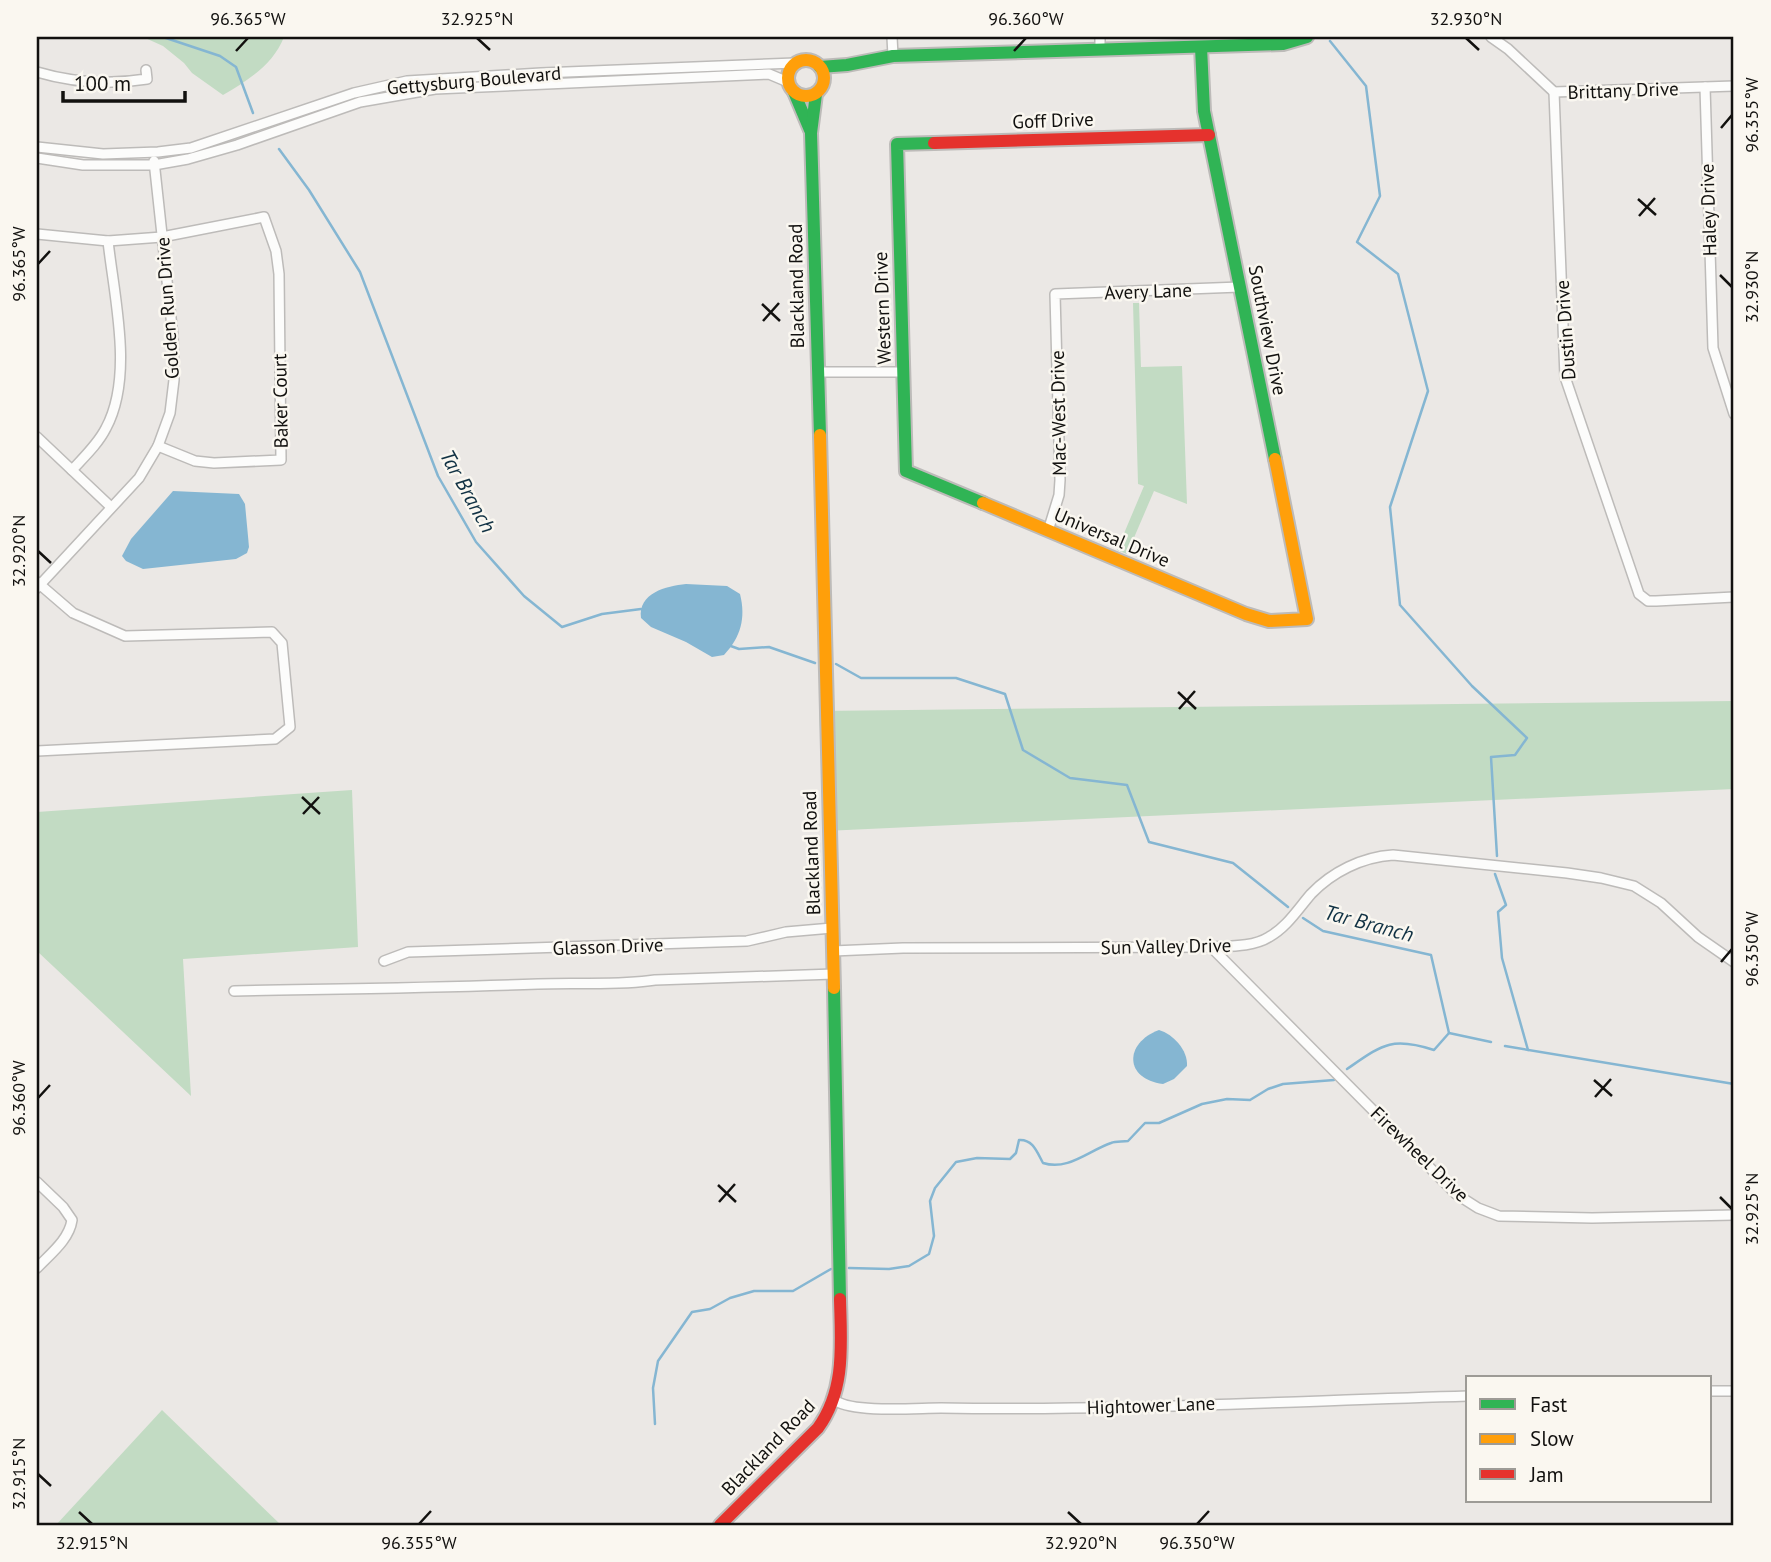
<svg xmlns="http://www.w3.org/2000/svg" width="1771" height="1562" font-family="'PT Sans',sans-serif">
	<rect width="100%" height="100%" fill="#ebe8e5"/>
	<g fill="#c2dbc3">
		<path d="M143,37H284C273,65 248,80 223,95L192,73L184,63L163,46Z"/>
		<path d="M1133,303H1139L1141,367L1182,366L1187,504L1154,491L1127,554L1117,550L1144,486L1138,484Z"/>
		<path d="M1734,701V789L825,831L819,711Z"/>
		<path d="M352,790L358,947L183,959L191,1096L37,951V812Z"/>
		<path d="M162,1410L281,1525H56Z"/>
	</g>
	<g fill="#85b6d2">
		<path d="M173,491L239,494L245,504L249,547L247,553L236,559L143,569L126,561L122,556L131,539Z"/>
		<path d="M686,584L727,586L740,594C746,618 741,637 724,655L712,657L686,642L651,627L641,618C638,593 666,586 686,584Z"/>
		<path d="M1159,1030C1173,1034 1188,1050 1187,1066L1174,1079L1163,1084C1124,1079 1124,1043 1159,1030Z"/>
	</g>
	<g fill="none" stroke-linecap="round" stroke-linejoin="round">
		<g stroke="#85b6d2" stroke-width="2.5">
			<path d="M163,37L220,56L236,67L253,113"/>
			<path d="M1330,41L1366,86L1380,196L1357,242L1398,274L1428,391L1390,507L1400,605L1472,686L1527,738L1515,755L1491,757L1497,856"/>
			<path d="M279,149L309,190L360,272L438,476L476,542L524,596L562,627L602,614L641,609"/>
			<path d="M728,645L739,649L769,647L815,663"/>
			<path d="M836,664L861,678H956L1005,694L1023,750L1070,778L1127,785L1149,842L1233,863L1288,907"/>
			<path d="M1495,874L1506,905L1498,912L1502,958L1528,1050"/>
			<path d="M1303,918L1323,931L1431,955L1449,1033L1491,1042"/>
			<path d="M1505,1046L1734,1084"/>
			<path d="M1347,1069C1382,1045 1391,1036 1434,1050L1449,1033"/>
			<path d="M849,1268L889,1269L909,1266L929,1254L934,1236L930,1201L935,1188L956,1162L977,1158L1010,1159L1016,1153L1019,1140C1033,1139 1037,1152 1043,1163C1068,1171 1088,1151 1111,1143C1116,1141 1122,1142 1128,1141L1145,1123H1159L1202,1104L1227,1099L1250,1100L1268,1089L1283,1084L1334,1080"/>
			<path d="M655,1424L653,1388L658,1361L692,1312L710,1309L730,1298L754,1291H793L831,1269"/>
		</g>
		<g stroke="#bdbbb9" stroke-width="12">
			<g id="street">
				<path d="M892,37L893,56"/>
				<path d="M1100,37V49"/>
				<path d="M1491,37L1508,49L1554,92L1734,86"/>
				<path d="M37,72C74,83 109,85 147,79L146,70"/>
				<path d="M1705,87L1713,348L1734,414"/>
				<path d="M1554,92L1565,377L1639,594L1648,601H1656L1734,597"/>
				<path d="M37,147L103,154L158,152L191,148L354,93L407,81L541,73L795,63"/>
				<path d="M37,158L83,165H154L188,159L237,145L360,102L435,89L769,74L788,82"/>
				<path d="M37,234L108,241L162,237L264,217L276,251L279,274L281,460L214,463L195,461L158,446"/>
				<path d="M818,372H903"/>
				<path d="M37,437L111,507"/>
				<path d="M72,470C84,457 98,444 106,428C134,376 114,297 108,241"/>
				<path d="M1048,531L1059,495L1060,480L1055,294L1240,287"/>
				<path d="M37,582L73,613L125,636L272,632L282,643L290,727L275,739L37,751"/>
				<path d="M37,588L139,478L158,446L170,413L174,380L173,336L154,161"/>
				<path d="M1211,947L1456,1194L1478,1208L1499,1216L1592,1218L1734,1215"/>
				<path d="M833,951L903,948L1211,947C1229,946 1253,947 1269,937C1287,927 1298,909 1311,894C1332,872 1362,857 1393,855L1567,873L1601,878L1634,886L1661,903L1698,937L1734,962"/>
				<path d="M384,961L408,952L747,941L786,932L832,928"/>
				<path d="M234,991C335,989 436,988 538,984C577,982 616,986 655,980L834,974"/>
				<path d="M37,1182L63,1207L72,1220C69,1240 50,1254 37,1268"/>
				<path d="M1710,1391H1734"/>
				<path d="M836,1401C855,1413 916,1408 941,1408C1117,1411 1293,1401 1468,1396"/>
			</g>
		</g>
		<g stroke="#bdbbb9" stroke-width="16">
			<g id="fast">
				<path d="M1201,47L1204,111L1275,459"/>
				<path d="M820,67L847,65L893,56L1283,44L1307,37"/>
				<path d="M794,92L810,130"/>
				<path d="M816,94L811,133L820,435"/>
				<path d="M934,143L897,144L906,471L983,503"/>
				<path d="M834,988L840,1299"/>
			</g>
		</g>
		<g stroke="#bdbbb9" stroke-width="16">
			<g id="slow">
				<circle cx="806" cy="78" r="18"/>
				<path d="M820,435L834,988"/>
				<path d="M983,503L1246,614L1269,621L1307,619L1275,459"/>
			</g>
		</g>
		<g stroke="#bdbbb9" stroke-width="16">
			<g id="jam">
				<path d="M934,143L1209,135"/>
				<path d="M720,1525L818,1428C846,1389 841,1344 840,1299"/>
			</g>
		</g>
		<use href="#street" stroke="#fcfcfb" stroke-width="9"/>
		<use href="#fast" stroke="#30b455" stroke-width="12"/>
		<use href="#slow" stroke="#ff9f0a" stroke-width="12"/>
		<use href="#jam" stroke="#e5322d" stroke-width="12"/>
	</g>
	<path fill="none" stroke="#12110f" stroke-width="2.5" d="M477,38L490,50M1466,38L1479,50M236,51L248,38M1014,51L1026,38M1721,128L1732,115M1638,199L1656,215M1639,216L1655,198M38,264L50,251M1720,275L1732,287M762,304L780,321M763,321L779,303M38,551L51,563M1178,692L1196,709M1179,709L1195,691M302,797L320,814M303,814L319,797M1721,962L1732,949M1594,1080L1612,1096M1595,1097L1611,1079M38,1098L50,1085M718,1185L736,1202M1720,1197L1732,1209M719,1202L735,1184M38,1474L51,1486M79,1512L92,1524M1068,1512L1081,1524M419,1524L431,1511M1197,1524L1209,1511"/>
	<g text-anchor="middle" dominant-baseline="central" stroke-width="5" stroke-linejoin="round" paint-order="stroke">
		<g font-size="19" fill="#12110f" stroke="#faf7f0">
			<text transform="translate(474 80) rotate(-5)">Gettysburg Boulevard</text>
			<text transform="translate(1623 90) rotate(-2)">Brittany Drive</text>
			<text transform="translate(1053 120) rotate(-2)">Goff Drive</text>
			<text transform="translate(1708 210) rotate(-92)">Haley Drive</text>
			<text transform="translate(796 286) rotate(-91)">Blackland Road</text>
			<text transform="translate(1148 291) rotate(-2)">Avery Lane</text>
			<text transform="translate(167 308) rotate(-94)">Golden Run Drive</text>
			<text transform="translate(882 308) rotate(-92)">Western Drive</text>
			<text transform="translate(1268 330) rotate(79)">Southview Drive</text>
			<text transform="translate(1565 330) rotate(-94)">Dustin Drive</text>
			<text transform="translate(280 401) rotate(-91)">Baker Court</text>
			<text transform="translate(1058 413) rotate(-91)">Mac-West Drive</text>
			<text transform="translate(1112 537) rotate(23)">Universal Drive</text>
			<text transform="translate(811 853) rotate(-92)">Blackland Road</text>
			<text transform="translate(608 946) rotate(-2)">Glasson Drive</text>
			<text transform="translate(1166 946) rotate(-1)">Sun Valley Drive</text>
			<text transform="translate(1420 1154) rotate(44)">Firewheel Drive</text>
			<text transform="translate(1151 1405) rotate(-2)">Hightower Lane</text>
			<text transform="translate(768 1447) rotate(-46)">Blackland Road</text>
		</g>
		<g font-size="21" font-style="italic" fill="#113244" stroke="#faf7f0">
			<text transform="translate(468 491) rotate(61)">Tar Branch</text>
			<text transform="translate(1369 923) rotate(15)">Tar Branch</text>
		</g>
	</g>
	<rect width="1771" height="1562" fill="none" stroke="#faf7f0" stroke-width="77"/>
	<rect x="1466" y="1376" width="245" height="126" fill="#faf7f0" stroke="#9d9b96" stroke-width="2"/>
	<rect x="1480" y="1399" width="35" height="10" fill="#30b455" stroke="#9d9b96" stroke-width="2"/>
	<text x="1530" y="1412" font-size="21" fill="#12110f">Fast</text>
	<rect x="1480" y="1434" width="35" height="10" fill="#ff9f0a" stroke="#9d9b96" stroke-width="2"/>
	<text x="1530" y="1446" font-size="21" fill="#12110f">Slow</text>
	<rect x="1480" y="1469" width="35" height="10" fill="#e5322d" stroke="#9d9b96" stroke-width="2"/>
	<text x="1530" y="1482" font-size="21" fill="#12110f">Jam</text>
	<path d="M63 91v10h122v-10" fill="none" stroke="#12110f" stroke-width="3.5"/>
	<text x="74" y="91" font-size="21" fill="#12110f" stroke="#faf7f0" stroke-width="5" paint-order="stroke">100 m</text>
	<rect x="38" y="38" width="1694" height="1486" fill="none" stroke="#12110f" stroke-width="2.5"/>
	<g font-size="18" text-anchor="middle" fill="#12110f">
		<text x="248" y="25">96.365°W</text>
		<text x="477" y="25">32.925°N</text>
		<text x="1026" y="25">96.360°W</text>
		<text x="1466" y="25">32.930°N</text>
		<text transform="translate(1752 115) rotate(-90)" y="6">96.355°W</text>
		<text transform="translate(19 264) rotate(-90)" y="6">96.365°W</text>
		<text transform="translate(1752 287) rotate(-90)" y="6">32.930°N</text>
		<text transform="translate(19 551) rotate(-90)" y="6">32.920°N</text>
		<text transform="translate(1752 949) rotate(-90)" y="6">96.350°W</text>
		<text transform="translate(19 1098) rotate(-90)" y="6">96.360°W</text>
		<text transform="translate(1752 1209) rotate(-90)" y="6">32.925°N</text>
		<text transform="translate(19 1474) rotate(-90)" y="6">32.915°N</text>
		<text x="92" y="1549">32.915°N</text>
		<text x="419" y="1549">96.355°W</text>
		<text x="1081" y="1549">32.920°N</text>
		<text x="1197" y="1549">96.350°W</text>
	</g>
</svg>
